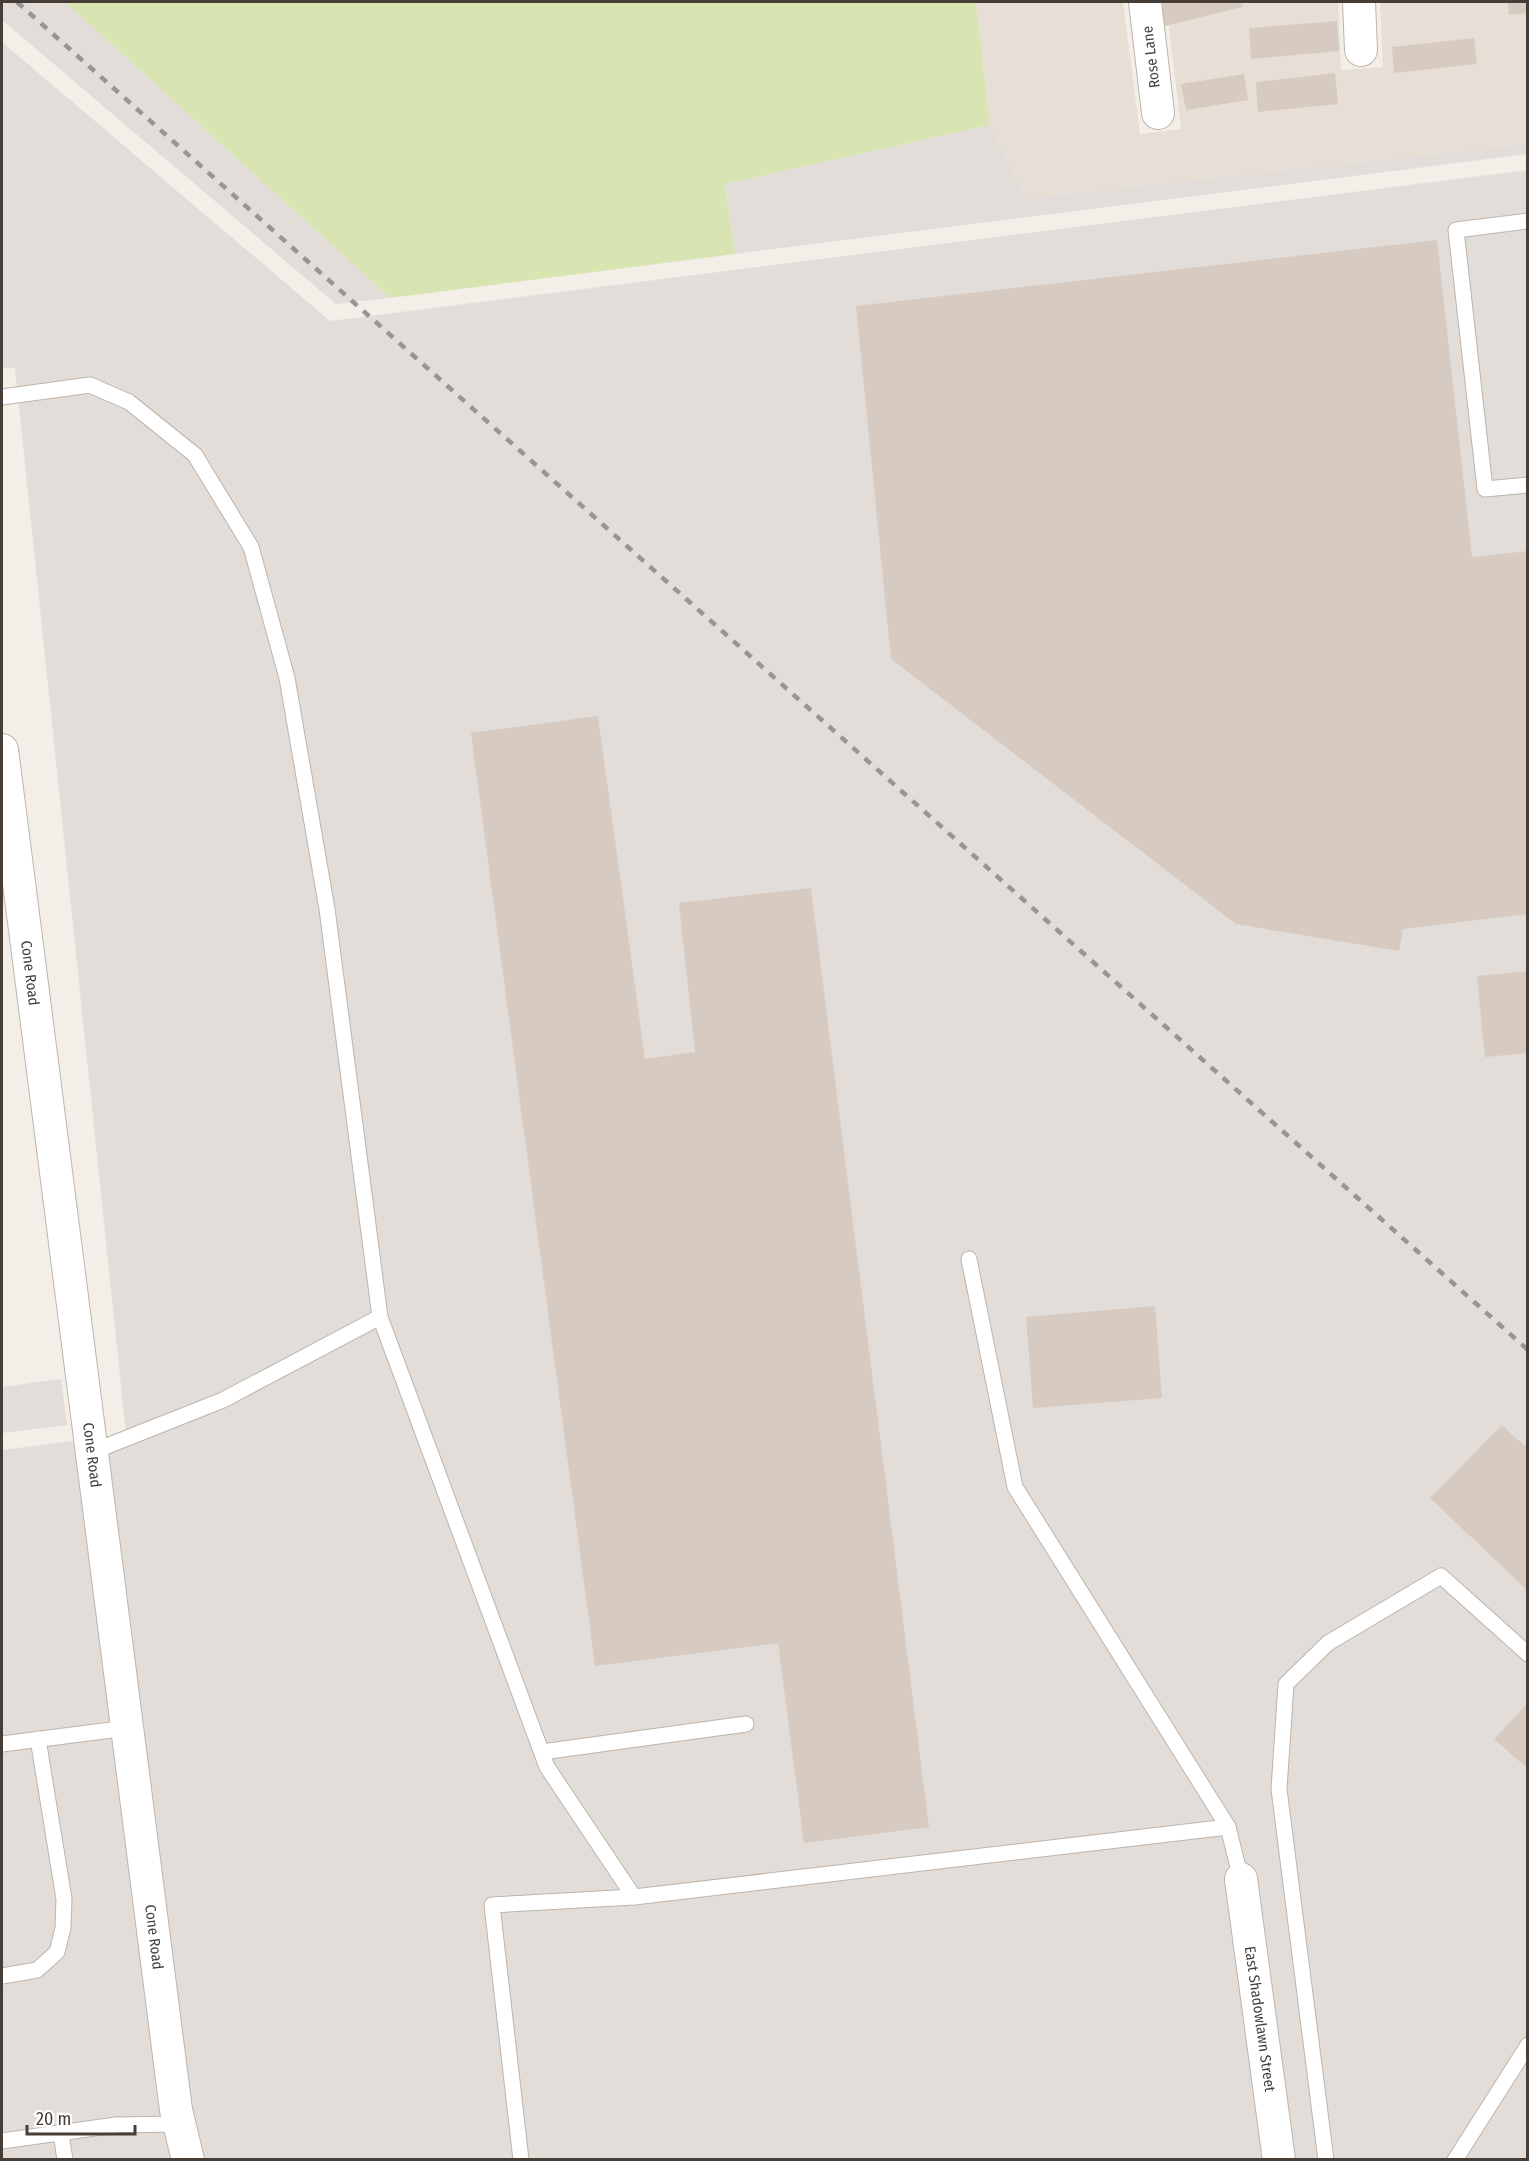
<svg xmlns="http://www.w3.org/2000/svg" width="1529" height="2161" font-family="'Fira Sans Condensed',sans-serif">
	<rect width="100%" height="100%" fill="#f3eee8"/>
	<path fill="#e7ded6" d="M976,2H1123L1140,134L1181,129L1166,2H1338L1341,70L1383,67L1380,2H1527V144L1027,198L990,125Z"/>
	<g fill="#e2ddd9">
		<path d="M2,2H65L390,298L336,304L2,20Z"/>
		<path d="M2,42L330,321L1527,170V2159H2V1450L126,1434L15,368H2Z"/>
		<path d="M990,125L1027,198L1527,144V154L735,254L725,184Z"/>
		<path d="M61,1379L67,1425L2,1433V1387Z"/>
	</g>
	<path fill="#d8e5b3" d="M65,2H976L990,125L725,184L735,254L390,298Z"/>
	<g fill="#d7cac1">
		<path d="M1160,2H1241L1243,7L1165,26Z"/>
		<path d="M1508,2H1528V13L1509,15Z"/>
		<path d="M1337,21L1339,51L1251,59L1249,28Z"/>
		<path d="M1474,38L1477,64L1394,73L1392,47Z"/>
		<path d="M1335,73L1338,104L1258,112L1256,82Z"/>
		<path d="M1244,74L1248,100L1186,110L1181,84Z"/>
		<path d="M1437,240L1472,557L1528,551V914L1403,929L1399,951L1236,924L891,659L856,306Z"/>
		<path d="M598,716L645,1059L695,1052L679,903L811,888L929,1827L804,1843L778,1643L595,1666L471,733Z"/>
		<path d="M1528,971V1053L1485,1057L1477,976Z"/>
		<path d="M1155,1306L1162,1398L1033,1408L1026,1317Z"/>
		<path d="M1502,1425L1528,1449V1591L1430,1498Z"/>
		<path d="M1528,1703V1769L1494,1739Z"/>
	</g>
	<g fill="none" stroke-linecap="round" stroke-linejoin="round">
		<g stroke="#beb4ab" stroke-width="17">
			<g id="service">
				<path d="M1528,221L1456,230L1485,489L1528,485"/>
				<path d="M2,397L90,385L129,402L195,455L251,547L287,678L327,909L380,1317"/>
				<path d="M969,1259L1015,1487L1228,1827L1241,1879"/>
				<path d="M92,1452L223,1400L380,1317L547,1767L634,1897"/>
				<path d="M2,1744L127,1728"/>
				<path d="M542,1752L746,1724"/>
				<path d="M2,1976L37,1970L57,1952L63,1928L64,1899L38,1739"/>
				<path d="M61,2133L65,2160"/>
				<path d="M2,2141L116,2125L180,2124"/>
				<path d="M521,2160L492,1905L634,1897L1228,1827"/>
				<path d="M1326,2160L1279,1789L1286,1684L1328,1643L1441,1576L1528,1654"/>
				<path d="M1455,2160L1528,2045"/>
			</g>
		</g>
		<g stroke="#beb4ab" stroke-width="34">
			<g id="minor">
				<path d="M1145,2L1158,113"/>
				<path d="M1359,2L1361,50"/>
				<path d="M2,750L176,2110L188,2160"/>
				<path d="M1241,1879L1279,2160"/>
			</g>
		</g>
		<use href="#service" stroke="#fff" stroke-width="15"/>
		<use href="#minor" stroke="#fff" stroke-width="32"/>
		<path stroke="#969696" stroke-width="4.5" stroke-dasharray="8 8" stroke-linecap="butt" d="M17,2L1528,1350"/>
	</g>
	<g text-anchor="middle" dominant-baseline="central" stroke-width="4.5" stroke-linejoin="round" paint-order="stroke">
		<g font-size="15" fill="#463d37" stroke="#fff">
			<text transform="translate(1151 57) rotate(-97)">Rose Lane</text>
			<text transform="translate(30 973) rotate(83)">Cone Road</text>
			<text transform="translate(92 1455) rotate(83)">Cone Road</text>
			<text transform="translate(154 1937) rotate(83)">Cone Road</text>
			<text transform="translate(1260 2019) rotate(82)">East Shadowlawn Street</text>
		</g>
	</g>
	<rect width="1529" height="2161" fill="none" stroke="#463d37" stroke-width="6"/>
	<path d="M27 2125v9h108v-9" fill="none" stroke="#463d37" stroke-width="3"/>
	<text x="36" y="2125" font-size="18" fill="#463d37" stroke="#ffffff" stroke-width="4.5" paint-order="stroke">20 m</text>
</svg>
